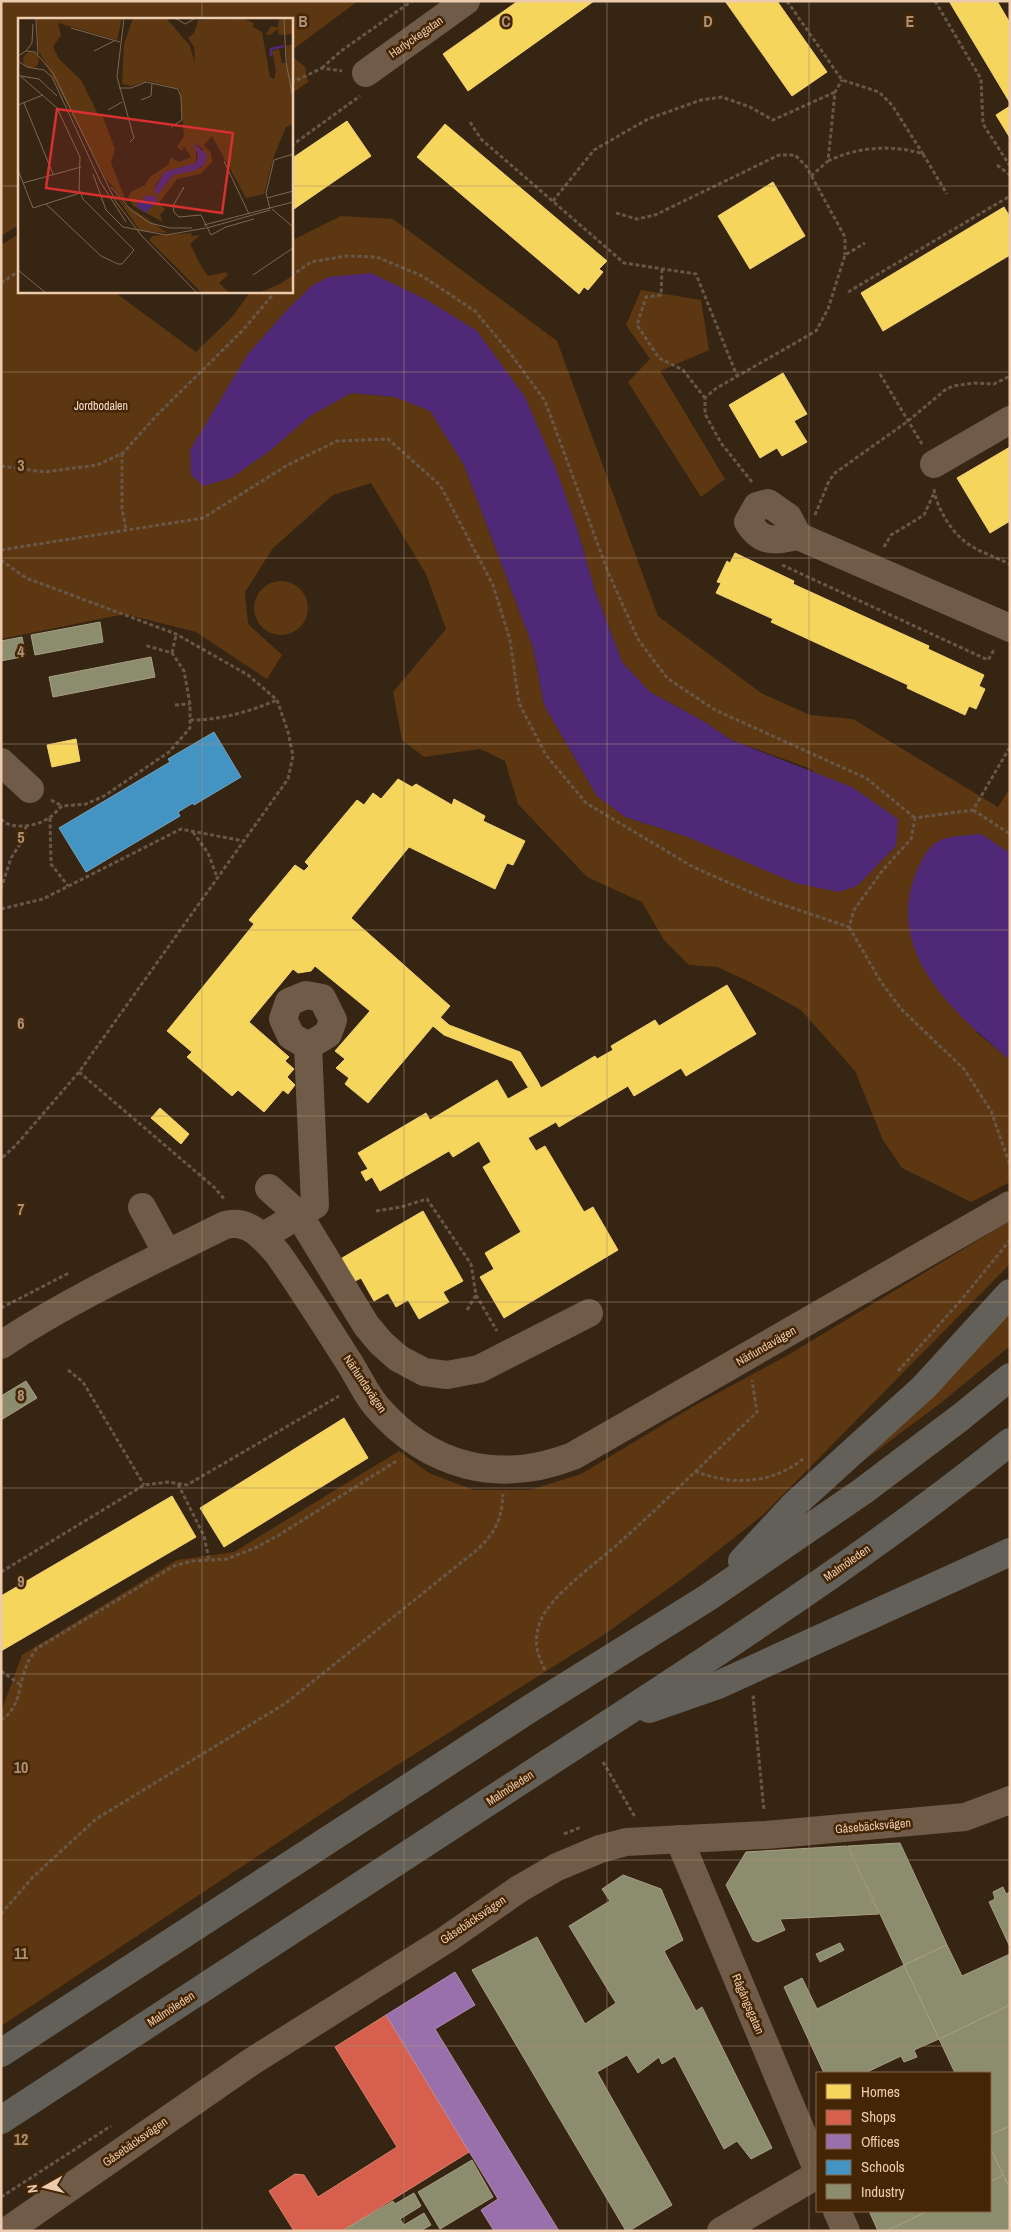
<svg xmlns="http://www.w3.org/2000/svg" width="1011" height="2232" font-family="'Archivo Narrow',sans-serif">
	<rect width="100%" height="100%" fill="#362513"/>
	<g fill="#5c3711" fill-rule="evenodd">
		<path d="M1,1H358L291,51V19H19V225L1,236Z"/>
		<path d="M293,57L305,67L308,82L291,94V58Z"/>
		<path d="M341,216L393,219L557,341L658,616L761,693L810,715L853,719L998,807L1010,788V853L981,834L976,1032L1010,1060V1182L971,1202L902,1168L883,1140L855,1071L801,1010L750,982L717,967L689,965L664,940L642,902L587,877L518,804L505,761L480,749L424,757L402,740L393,692L446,629L426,574L371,483L333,495L273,548L245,592L248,624L282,655L267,679L196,632L125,614L1,639V245L19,234V291H113L196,352L232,317L251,291H291V241ZM313,285L577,528L594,588L622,662L650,692L705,722L731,740L809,768L896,846L857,886L685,836L625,817L597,796L544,705L533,647L464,465L431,411L395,397L351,393L310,416L271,450L235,378C255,343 283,313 313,285Z"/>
		<path d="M641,290L701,300L709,350L660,371L725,479L701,497L628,382L650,359L626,325Z"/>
		<circle cx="281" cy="608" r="27"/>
		<path d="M1010,1221V1264L763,1515L687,1575L605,1634L356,1791L1,2026V1712L22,1655L177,1560L234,1552L399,1451L429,1473L474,1490H530L581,1474L692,1407L788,1355Z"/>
		<path d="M1010,1310V1346L942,1402L863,1461L937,1391Z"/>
	</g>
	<g fill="#4f2878">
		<path d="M371,273L427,300L477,331L525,397L556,469L577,528L594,588L622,662L650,692L705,722L731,740L852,787L898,819L896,846L857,886L839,892L795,883L685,836L625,817L597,796L544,705L533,647L464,465L430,411L395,397L351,393L310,416L271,450L231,478L203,486L191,475L190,450L248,354L288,309L313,285L329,277Z"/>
		<path d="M981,834L1010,853V1060C955,1014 884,953 916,873C931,835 944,837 981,834Z"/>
	</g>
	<g fill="#f6d55c" stroke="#f3d275">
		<path d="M518,1H594L468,91L443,54Z"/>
		<path d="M725,1H777L827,72L792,96Z"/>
		<path d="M949,1H997L1010,23V103Z"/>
		<path d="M1010,106V138L996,115Z"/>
		<path d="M347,121L371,156L291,211V159Z"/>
		<path d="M445,124L607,261L599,269L603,272L588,290L584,287L579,294L417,157Z"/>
		<path d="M773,182L805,236L750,269L718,216Z"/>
		<path d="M1004,207L1010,217V255L883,331L861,293Z"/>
		<path d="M783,373L807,414L794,421L807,442L782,456L777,448L760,458L729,405Z"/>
		<path d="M1010,447V521L990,533L957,478Z"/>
		<path d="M735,553L794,581L793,584L929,646L928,649L984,675L979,686L985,689L976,709L969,706L965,715L907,688L908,685L771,622L773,619L716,593L721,583L717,582L727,561L730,563Z"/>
		<path d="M76,739L80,761L52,767L47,745Z"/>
		<path d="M398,779L412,787L416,784L452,805L454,799L485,816L483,821L525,841L513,865L507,863L495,889L409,847L351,918L450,1006L368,1103L345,1084L349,1078L336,1068L345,1059L335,1051L370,1011L315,966L311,971L298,973L293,969L249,1022L289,1057L285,1061L294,1069L287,1077L295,1085L288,1094L283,1090L264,1112L238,1090L232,1096L187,1057L192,1052L167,1031L254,924L249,920L295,865L304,871L309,866L305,862L357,800L364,805L373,793L381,799Z"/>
		<path d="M727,985L756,1034L686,1076L681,1068L634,1096L628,1086L559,1127L556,1122L528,1138L536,1151L545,1146L584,1212L593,1207L618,1250L504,1318L480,1277L494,1269L485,1253L521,1232L483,1167L491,1162L479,1141L453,1157L449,1151L380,1191L372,1177L366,1181L361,1172L368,1169L358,1153L426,1113L430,1120L497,1080L508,1099L538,1082L541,1088L595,1056L597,1059L613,1050L611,1046L655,1020L659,1026Z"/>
		<path d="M440,1017L449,1025L520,1052L538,1082L528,1087L512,1061L444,1035L433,1026Z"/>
		<path d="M160,1108L189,1134L181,1144L151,1118Z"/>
		<path d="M423,1211L463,1281L443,1292L449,1302L419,1319L408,1300L396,1307L388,1293L374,1301L361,1278L355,1281L342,1258Z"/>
		<path d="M344,1418L368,1458L224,1547L200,1508Z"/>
		<path d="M172,1496L196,1537L1,1651V1596Z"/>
	</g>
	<path fill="#d6604d" stroke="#dd806a" d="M386,2015L469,2152L342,2231H294L269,2191L295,2174L304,2175L318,2197L397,2147L335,2047Z"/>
	<path fill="#9970ab" stroke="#b28bac" d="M455,1972L475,2005L435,2029L559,2231H494L481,2210L498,2199L386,2015Z"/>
	<path fill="#4393c3" stroke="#76a4bd" d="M214,732L241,777L194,805L193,803L178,812L180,816L86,872L59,828L170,762L168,759Z"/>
	<g fill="#8c8c6e" stroke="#a99f82">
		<path d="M100,622L103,642L35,655L31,635Z"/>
		<path d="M22,637L26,656L1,661V641Z"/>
		<path d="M151,657L155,677L53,697L49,677Z"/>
		<path d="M26,1381L37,1398L1,1420V1396Z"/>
		<path d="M900,1843L947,1945L904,1965L848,1846Z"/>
		<path d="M847,1846L879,1914L780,1919L785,1930L758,1942L753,1940L726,1885L746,1852Z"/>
		<path d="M623,1875L661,1889L683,1940L664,1951L696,2011L702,2007L772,2148L751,2159L737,2141L724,2149L675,2056L662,2064L659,2057L638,2073L627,2055L597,2072L672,2205L629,2231H626L472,1970L537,1937L585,2024L616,2003L569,1926L610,1901L602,1889Z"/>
		<path d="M1003,1887L1006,1894L1010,1892V1947L989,1902L995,1899L993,1892Z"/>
		<path d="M840,1943L844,1950L820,1962L816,1954Z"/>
		<path d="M947,1945L962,1976L1010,1954V2005L939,2039L904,1965Z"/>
		<path d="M904,1965L939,2039L914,2050L917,2057L904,2062L901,2056L865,2073H824L784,1987L802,1978L817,2009Z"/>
		<path d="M1010,2005V2126L990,2135V2073H955L939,2039Z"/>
		<path d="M1010,2126V2189L990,2147V2135Z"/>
		<path d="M990,2147L1003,2175L990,2182Z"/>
		<path d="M472,2160L493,2197L440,2229L418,2192Z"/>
		<path d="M1003,2175L1010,2189V2231H886L928,2211H990V2182Z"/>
		<path d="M414,2193L421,2206L400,2219L404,2225L424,2213L431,2225L420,2231H342L393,2201L395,2204Z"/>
		<path d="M869,2211H928L886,2231H878Z"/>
	</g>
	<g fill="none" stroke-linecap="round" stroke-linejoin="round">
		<g stroke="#685747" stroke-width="3" stroke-dasharray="4 2.5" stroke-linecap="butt">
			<path d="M787,1L842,80L879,92L892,105L923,154"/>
			<path d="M935,1L981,79L983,124L1010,166"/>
			<path d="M322,68L341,51L412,1"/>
			<path d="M291,83L322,68L342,71"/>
			<path d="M470,122L481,139L624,263L696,274L737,376"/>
			<path d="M291,146L360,96"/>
			<path d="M828,161C857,147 892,144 923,154L947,194"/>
			<path d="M997,165L1010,175"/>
			<path d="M811,176L828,161L835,92L842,80"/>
			<path d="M553,201L594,150L648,119L701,100L722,97L750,107L773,120L835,92"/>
			<path d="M616,213L637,219L655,215L779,155H795L806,166L845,237V255"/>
			<path d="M662,269L661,295L646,297L637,325L659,358L683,370L705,398"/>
			<path d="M291,276L311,262L346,256L377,257L422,276L475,311L510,353L545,401L608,572L638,639L667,678L715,710L866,778L915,818"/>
			<path d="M1,283L19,271"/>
			<path d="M848,292L1010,196"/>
			<path d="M880,374L922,444"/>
			<path d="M122,453V508L126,530"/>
			<path d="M1,466L45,472L97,465L123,453L156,416L243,330L276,291"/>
			<path d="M752,482L721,443L705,414V398L715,389L816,331L828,309L845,255L865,243"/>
			<path d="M934,489C935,499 940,509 945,518C962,547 981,551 1010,564"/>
			<path d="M815,515L829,481L835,473L908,421L945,390L953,386L974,383L994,384L1010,376"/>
			<path d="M884,547L891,535L924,515L934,493"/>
			<path d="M1,550L203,518L286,466L337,441L388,439L440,485L493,585L510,640L519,703L546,755L586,803L693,867L766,899L849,927L854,910L883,870L911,839L915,818L973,810L1010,747"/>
			<path d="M1,560L26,578L176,634L248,675L277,700L288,732L293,756L288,779L79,1072L17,1144L1,1159"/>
			<path d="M782,565L988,660L995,648"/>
			<path d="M172,653L176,635"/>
			<path d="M175,705L190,704"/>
			<path d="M190,720C221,720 248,712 277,700"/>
			<path d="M51,800L62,806"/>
			<path d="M973,810L1010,834"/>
			<path d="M50,818L51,864L68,886"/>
			<path d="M1,819C11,831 39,826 50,817C55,814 58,809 62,806L86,804L104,796L169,752L190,728V704L184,671L172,653L144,645"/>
			<path d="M193,832L208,853L217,877"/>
			<path d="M1,889L11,858L24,838L26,826"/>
			<path d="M1,909L43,899L181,829L243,841"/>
			<path d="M849,927L881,982L901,1009L964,1069L991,1111L1010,1165"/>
			<path d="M79,1072L215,1188L225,1200"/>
			<path d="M376,1211L401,1207L427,1199L471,1264L476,1295L497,1331"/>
			<path d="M1,1308L69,1273"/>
			<path d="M467,1310L476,1295"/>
			<path d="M68,1370L83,1382L144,1485"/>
			<path d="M898,1371L962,1299L1010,1240"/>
			<path d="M695,1471C731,1486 772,1484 803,1459"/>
			<path d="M178,1484L204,1536L209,1560"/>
			<path d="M1,1572L144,1485L168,1482L187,1485L339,1396"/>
			<path d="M545,1670C536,1652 533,1639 541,1620C551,1595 598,1562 619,1543C666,1501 711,1456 757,1412L752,1380"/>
			<path d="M1,1671L21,1685"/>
			<path d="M755,1697H753L764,1811"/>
			<path d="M1,1720C21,1707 18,1687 26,1667C28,1660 33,1655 36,1649L174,1566L192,1561L227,1559L255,1548L279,1535L398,1460"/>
			<path d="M603,1762L635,1817"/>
			<path d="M564,1834L581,1827"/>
			<path d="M1,1914L32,1878L96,1819L286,1703L478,1549C497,1530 501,1521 503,1494"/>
			<path d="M1,2197L111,2126"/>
		</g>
		<g stroke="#6f5b47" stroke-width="28">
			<path d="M366,73L466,1"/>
			<path d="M934,464L1010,420"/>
			<path d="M798,536L788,517L768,503L757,506L748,522C763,545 775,540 798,536L1010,628"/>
			<path d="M1,762L30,789"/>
			<path d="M269,1188L299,1215L366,1325L381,1343L398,1358L424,1372L447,1375L479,1369L589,1313"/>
			<path d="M142,1207L167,1253"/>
			<path d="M262,1237L315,1205L308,1046L328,1034L333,1020L322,998L306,995L289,1002L283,1019L291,1036L308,1046"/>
			<path d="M1,1345C72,1298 149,1263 225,1225C249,1219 263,1237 278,1254C302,1288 324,1323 347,1359C357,1374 365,1393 377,1407C429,1467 499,1485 573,1456L1010,1205"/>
			<path d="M679,1839L817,2169"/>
			<path d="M837,2211L846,2231"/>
			<path d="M7,2231L251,2062L447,1939L519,1889L557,1867L600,1849L626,1842L766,1835L965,1817L1010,1800"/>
			<path d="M721,2231L817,2175"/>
		</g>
		<g stroke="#636059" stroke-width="28">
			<path d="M742,1561L795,1504L924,1387L1010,1293"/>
			<path d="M649,1709L718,1685L1010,1552"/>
			<path d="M1,2053L531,1708L707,1598L863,1491L961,1417L1010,1377"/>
			<path d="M1,2120C184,2001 366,1882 548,1763C705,1661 864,1559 1010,1442"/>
		</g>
	</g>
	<path fill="none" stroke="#ac9178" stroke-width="1" stroke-opacity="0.55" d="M202,1V19M404,1V2231M607,1V2231M809,1V2231M1,186H19M291,186H1010M202,291V2231M1,372H1010M1,558H1010M1,744H1010M1,930H1010M1,1116H1010M1,1302H1010M1,1488H1010M1,1674H1010M1,1860H1010M1,2046H1010"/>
	<g text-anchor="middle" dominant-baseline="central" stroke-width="5" stroke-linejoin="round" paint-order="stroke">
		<g font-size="12" fill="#eccbaf" stroke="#442505">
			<text transform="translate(416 37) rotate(-35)">Harlyckegatan</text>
			<text transform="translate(766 1346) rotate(-30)">Närlundavägen</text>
			<text transform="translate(365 1384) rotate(56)">Närlundavägen</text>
			<text transform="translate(847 1563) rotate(-35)">Malmöleden</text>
			<text transform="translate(510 1788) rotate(-33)">Malmöleden</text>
			<text transform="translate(873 1826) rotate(-5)">Gåsebäcksvägen</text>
			<text transform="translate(473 1920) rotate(-34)">Gåsebäcksvägen</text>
			<text transform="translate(748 2004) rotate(67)">Rågångsgatan</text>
			<text transform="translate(171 2009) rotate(-33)">Malmöleden</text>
			<text transform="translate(135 2142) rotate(-35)">Gåsebäcksvägen</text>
		</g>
		<g font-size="12" fill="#f3ddcb" stroke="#442505">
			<text x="101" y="406">Jordbodalen</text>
		</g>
	</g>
	<g transform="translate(18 18)">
		<rect width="275" height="275" fill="#362513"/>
		<path d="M19,0H104L99,22L40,5L43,17L35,29L41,41L63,62L80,96L85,99L97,131L93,145L108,183L114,191L141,207L119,195L103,179L87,159L21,33ZM115,0L149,1L172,28L177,46L176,29L170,20L176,15L180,2L226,1L236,5L235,9L244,14L252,59L256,61L258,53L254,33L261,31L264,45H269L268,28L275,26V106L268,109L256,138L246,176L228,180L194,118L186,127L193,135L194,144L182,156L159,161L141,185L147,191L142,197L145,204L115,188L110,179L113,174L127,167L132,159L150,147L153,139L161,144L173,139L166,128L164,133L159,129L166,118L162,71L130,63L113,68L104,66L106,26ZM178,126L185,131L184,149L156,157L139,177L137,168L146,154L178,145ZM261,0H275V16L261,17L260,11L252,17L248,16L253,8L260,9ZM5 42a8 8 0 1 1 16 0a8 8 0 1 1-16 0ZM95,174L107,187L150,215L122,213ZM174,215L173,218L182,217L172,226L184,250L190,258L208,254L210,257L201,265L212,275H184L131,222L135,218ZM275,257L273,275H240L262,266Z" fill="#5c3711" fill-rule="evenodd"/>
		<path d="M176,125L189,137L187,146L178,152L156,157L139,177L136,172L146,154L178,145L180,139ZM130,177L138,179L139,184L127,195L118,187Z" fill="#4f2878"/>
		<path fill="none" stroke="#4f2878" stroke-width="2.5" d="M253,38V31L266,28"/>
		<path fill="none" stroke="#7f6751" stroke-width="1" d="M18,0L20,36M106,0L99,59L116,120L112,124M157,0L167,6L178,0M266,0L268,44L275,80M53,10L102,24M8,33L14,25L15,6M76,33L96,23M0,38L8,33L17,34L35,55L98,184L123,217L179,275M0,43L9,49L26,52L34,59L83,165L108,204M0,56L39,90L62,139L61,171L65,181L116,232L104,246H100L83,238L28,186M3,58L21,61L39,78M101,70H113L128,64L160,71L163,79L164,102L153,109M123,82L133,78L134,65M6,85L35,156M0,87L25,77M90,92L104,84M206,143L231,196M0,152L15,190L62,175M75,156L88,192L105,209L148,217L188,210M5,165L63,149M93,169L113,192L132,205L152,210H174M164,172L166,169L155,188L156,194L161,199L183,197L193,217L208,209L236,201M249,180L275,173M252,191L248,175L256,142L275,136M254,191L275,209M186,207L275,184M189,210L252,192M0,252L28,275M235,257L275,230"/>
		<path fill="#d7302f" fill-opacity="0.15" stroke="#d7302f" stroke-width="2.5" d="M39,91L215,115L204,195L28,170Z"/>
		<rect width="275" height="275" fill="none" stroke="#eccbaf" stroke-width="2.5"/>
	</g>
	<g font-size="16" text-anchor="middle" font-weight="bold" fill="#ac9178" stroke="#442505" stroke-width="5" stroke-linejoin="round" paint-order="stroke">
		<text x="303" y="27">B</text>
		<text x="506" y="27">C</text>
		<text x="708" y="27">D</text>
		<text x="910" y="27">E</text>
		<text x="21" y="471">3</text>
		<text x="21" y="657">4</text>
		<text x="21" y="843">5</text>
		<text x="21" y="1029">6</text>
		<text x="21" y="1215">7</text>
		<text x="21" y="1401">8</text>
		<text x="21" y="1587">9</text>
		<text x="21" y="1773">10</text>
		<text x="21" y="1959">11</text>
		<text x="21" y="2145">12</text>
	</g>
	<rect width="1011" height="2232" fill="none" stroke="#eccbaf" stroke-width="5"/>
	<rect x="816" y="2072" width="175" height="140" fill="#442505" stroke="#876749"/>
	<rect x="826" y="2084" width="25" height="15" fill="#f6d55c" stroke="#876749"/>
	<text x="861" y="2097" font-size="15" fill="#eccbaf">Homes</text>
	<rect x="826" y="2110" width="25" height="15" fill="#d6604d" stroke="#876749"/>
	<text x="861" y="2122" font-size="15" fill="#eccbaf">Shops</text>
	<rect x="826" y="2134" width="25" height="15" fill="#9970ab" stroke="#876749"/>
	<text x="861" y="2147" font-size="15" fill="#eccbaf">Offices</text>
	<rect x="826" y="2160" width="25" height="15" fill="#4393c3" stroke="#876749"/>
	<text x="861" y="2172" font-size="15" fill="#eccbaf">Schools</text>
	<rect x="826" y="2184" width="25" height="15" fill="#8c8c6e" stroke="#876749"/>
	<text x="861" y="2197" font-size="15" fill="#eccbaf">Industry</text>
	<g transform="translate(45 2187) rotate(262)" stroke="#442505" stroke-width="4" paint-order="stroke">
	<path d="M0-4L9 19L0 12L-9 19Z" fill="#eccbaf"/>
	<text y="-8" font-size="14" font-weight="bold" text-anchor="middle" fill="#eccbaf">N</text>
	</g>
</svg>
